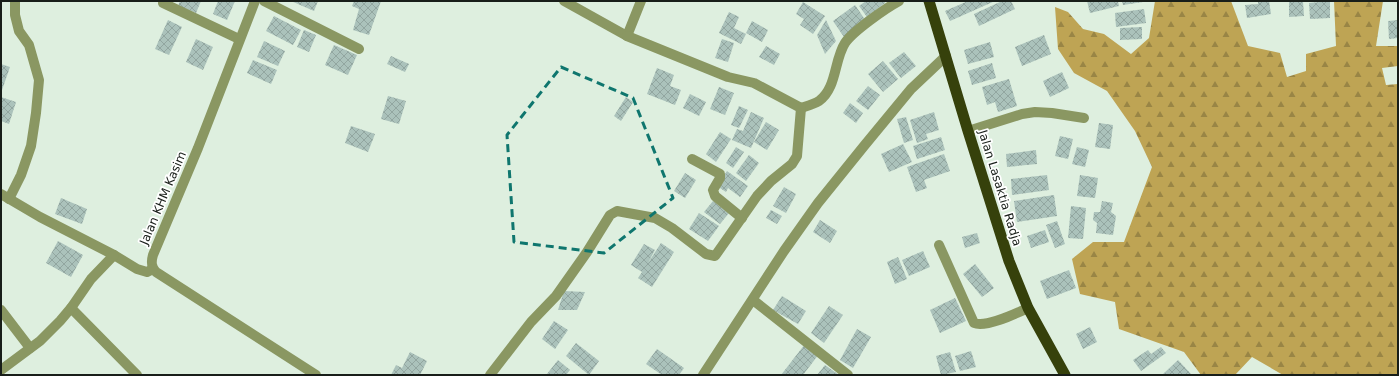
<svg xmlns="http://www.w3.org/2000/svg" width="1399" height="376" font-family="'DejaVu Sans',sans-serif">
	<defs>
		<pattern id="forest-firs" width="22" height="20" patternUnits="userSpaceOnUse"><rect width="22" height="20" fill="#bea454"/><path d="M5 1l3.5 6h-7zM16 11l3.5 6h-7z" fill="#998545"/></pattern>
		<pattern id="building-cross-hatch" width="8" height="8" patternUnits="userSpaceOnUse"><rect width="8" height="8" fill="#abc2bb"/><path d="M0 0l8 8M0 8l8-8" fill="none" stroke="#92a6a0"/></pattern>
	</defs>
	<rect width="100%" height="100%" fill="#deefdf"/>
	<path fill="url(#forest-firs)" d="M1155,1H1231L1248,46L1280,53L1287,77L1306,71V54L1336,46L1334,1H1383L1376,46H1398V66L1382,68L1386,85L1398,84V375H1283L1252,357L1235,375H1201L1184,352L1119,329L1115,302L1080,294L1072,259L1093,242H1124L1152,167L1135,131L1107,91L1074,73L1058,49L1055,7L1068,12L1083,29L1104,34L1131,54L1149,38Z"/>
	<g fill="url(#building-cross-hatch)">
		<path d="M180,1H201L196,13L178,6Z"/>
		<path d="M218,1H235L227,20L213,14Z"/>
		<path d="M291,1H318L314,11Z"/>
		<path d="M354,1H381L369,35L353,30L359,9L352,6Z"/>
		<path d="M866,1H884L885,3L867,17L859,6Z"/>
		<path d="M968,1H995L950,21L945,11Z"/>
		<path d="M1002,1H1011L1015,9L979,26L974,14Z"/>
		<path d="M1087,1H1118L1119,6L1090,13Z"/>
		<path d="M1122,1H1143V2L1123,5Z"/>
		<path d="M1258,1H1269L1271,14L1247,18L1245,5L1258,4Z"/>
		<path d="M1289,1H1303L1304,16L1289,17Z"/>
		<path d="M1330,1V18L1310,19L1309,3Z"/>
		<path d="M803,2L825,16L813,34L800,25L804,19L796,14Z"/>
		<path d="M855,5L866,21L844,37L833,21Z"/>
		<path d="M1144,9L1146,23L1116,27L1115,13Z"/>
		<path d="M729,12L739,17L734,28L746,34L741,44L719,33Z"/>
		<path d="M274,16L301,30L293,45L266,31Z"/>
		<path d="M168,20L182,27L169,55L155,49Z"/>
		<path d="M826,20L836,41L825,54L817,35Z"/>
		<path d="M1398,20V38L1389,39L1388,21Z"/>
		<path d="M752,21L768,30L762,42L746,33Z"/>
		<path d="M1142,27V39L1120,40V28Z"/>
		<path d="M304,30L316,35L309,52L297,47Z"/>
		<path d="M1044,35L1051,54L1022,66L1015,47Z"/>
		<path d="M196,39L213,47L203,70L186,62Z"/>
		<path d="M722,39L734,43L728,62L715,58Z"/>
		<path d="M264,41L285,51L278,66L257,57Z"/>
		<path d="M990,42L994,57L968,64L964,50Z"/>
		<path d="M334,45L357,55L348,75L325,65Z"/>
		<path d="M766,46L780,54L774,65L759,57Z"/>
		<path d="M904,52L916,66L901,78L889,63Z"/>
		<path d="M391,56L409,64L405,72L387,64Z"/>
		<path d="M253,60L277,70L271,84L247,73Z"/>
		<path d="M883,61L898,79L883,92L868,74Z"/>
		<path d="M992,63L996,78L972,85L968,71Z"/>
		<path d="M1,64L10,67L1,93Z"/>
		<path d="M657,68L674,75L670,86L681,90L675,105L647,94Z"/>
		<path d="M1062,72L1069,88L1050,97L1043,81Z"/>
		<path d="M1009,79L1017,106L998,112L995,102L987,105L982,87Z"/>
		<path d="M868,86L880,95L868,110L856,101Z"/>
		<path d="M719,87L734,93L725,115L710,109Z"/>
		<path d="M690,94L706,102L699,116L683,108Z"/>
		<path d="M388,96L406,101L399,124L381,119Z"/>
		<path d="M1,97L16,102L9,124L1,121Z"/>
		<path d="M626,97L633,102L621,121L614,116Z"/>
		<path d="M850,103L863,113L856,123L843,113Z"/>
		<path d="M739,106L748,110L739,128L731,125Z"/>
		<path d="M751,112L764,118L751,148L732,140L737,129L743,131Z"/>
		<path d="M934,112L939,130L926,134L928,139L917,143L910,120Z"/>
		<path d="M906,117L913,140L904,143L897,119Z"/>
		<path d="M766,122L779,130L767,150L754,142Z"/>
		<path d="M1099,123L1113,125L1110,149L1095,147Z"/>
		<path d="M351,126L375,134L368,152L345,143Z"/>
		<path d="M720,132L731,139L716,162L706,154Z"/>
		<path d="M1060,136L1073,139L1068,159L1055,156Z"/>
		<path d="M941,137L945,150L917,159L913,146Z"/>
		<path d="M903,144L912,162L889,172L881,154Z"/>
		<path d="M736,147L744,152L733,168L726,163Z"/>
		<path d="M1077,147L1089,150L1085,167L1072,164Z"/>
		<path d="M1036,150L1037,164L1007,167L1006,154Z"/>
		<path d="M944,154L950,171L924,180L927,188L916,192L907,167Z"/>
		<path d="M749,155L759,163L746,181L736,173Z"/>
		<path d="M727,171L748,186L740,197L728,188L726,192L717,186Z"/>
		<path d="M685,173L696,180L685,198L674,191Z"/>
		<path d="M1047,175L1049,190L1012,195L1011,179Z"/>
		<path d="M1080,175L1098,178L1095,198L1077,196Z"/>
		<path d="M784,187L796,194L786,213L773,206Z"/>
		<path d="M1054,195L1057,216L1017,222L1014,201Z"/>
		<path d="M61,198L87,209L82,224L55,214Z"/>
		<path d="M713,201L729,213L720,224L704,212Z"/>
		<path d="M1102,201L1113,203L1111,212L1116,216L1113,235L1096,233L1097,223L1093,220L1094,212H1100Z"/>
		<path d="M1071,206L1086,208L1083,239L1068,238Z"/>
		<path d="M771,210L782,216L777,224L766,218Z"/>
		<path d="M699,213L719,226L708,241L689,229Z"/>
		<path d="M820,220L837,231L830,243L813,232Z"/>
		<path d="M1057,221L1065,244L1055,248L1046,225Z"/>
		<path d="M1045,230L1049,242L1031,248L1027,236Z"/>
		<path d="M977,233L980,243L965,248L962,237Z"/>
		<path d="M58,241L83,255L71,277L46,263Z"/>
		<path d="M661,243L674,252L652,287L638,278L642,272L631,265L644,244L655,250L648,263Z"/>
		<path d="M923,251L930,267L909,276L902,260Z"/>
		<path d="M898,257L907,279L895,284L887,262Z"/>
		<path d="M975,264L994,288L982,297L963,274Z"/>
		<path d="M1069,270L1076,288L1047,299L1040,281Z"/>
		<path d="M564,291L585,292L577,310H558Z"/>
		<path d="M782,296L806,311L798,324L773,310Z"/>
		<path d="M955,298L966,321L940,333L930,310Z"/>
		<path d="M829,306L843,315L824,343L811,333Z"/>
		<path d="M554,321L568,330L555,349L542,339Z"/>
		<path d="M1090,327L1097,342L1083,349L1076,334Z"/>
		<path d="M857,329L871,337L853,368L840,360Z"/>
		<path d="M576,343L599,361L589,375L566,356Z"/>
		<path d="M805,344L819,354L803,375H781Z"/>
		<path d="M1161,347L1166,353L1141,371L1133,360L1148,350L1151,354Z"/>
		<path d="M657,349L684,368L679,375H662L646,364Z"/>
		<path d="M971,351L976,367L960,371L955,356Z"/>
		<path d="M410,352L427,361L420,375H391L396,365L402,368Z"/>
		<path d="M950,352L956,372L941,375L936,356Z"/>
		<path d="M558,360L570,370L566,375H548L547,374Z"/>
		<path d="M1178,360L1192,375H1162Z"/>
		<path d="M825,365L839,375H817Z"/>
	</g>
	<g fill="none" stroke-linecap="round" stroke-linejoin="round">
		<g stroke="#8a9762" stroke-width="10">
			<path d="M255,1L198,148L153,255C151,262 151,267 156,272L316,375"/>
			<path d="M264,1L359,49"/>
			<path d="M564,1L627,36L641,1"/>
			<path d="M163,3L239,39"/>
			<path d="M801,108C807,106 814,104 819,101C837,88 834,60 845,43C853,31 886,8 899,1"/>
			<path d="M968,131L1022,114L1035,112L1052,113L1084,118"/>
			<path d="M692,159L720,174V178L713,190L715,196L742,218"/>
			<path d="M1,194L40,217L114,255L137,269L147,272L153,269"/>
			<path d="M9,199L21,175L31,146L36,113L39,80L29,45L19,31L15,15V1"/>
			<path d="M939,245L974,323C986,328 1017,313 1028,308"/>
			<path d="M753,300L848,375"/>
			<path d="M71,308L137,375"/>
			<path d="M1,310L30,348"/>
			<path d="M1,370L40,341L60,321L71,308L91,279L114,255"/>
			<path d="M490,375L531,322L556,296L587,252L610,215L617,211L655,218L672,228L706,254L715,256L757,196L771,181L792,164L797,156L801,108L754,83L728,77L627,36"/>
			<path d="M703,375L784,251L818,203L864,146L911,89L946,56"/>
		</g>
		<path stroke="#36410b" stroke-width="11" d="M929,1L968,131L1009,261L1028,308L1065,375"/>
	</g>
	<path fill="none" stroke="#0f766e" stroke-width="3" stroke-dasharray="8 5" stroke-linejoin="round" d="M561,67L633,98L673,198L604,253L514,242L507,135Z"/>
	<g text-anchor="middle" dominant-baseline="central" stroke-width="3.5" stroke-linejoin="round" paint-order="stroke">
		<g font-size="12" fill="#181e19" stroke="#fff">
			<text transform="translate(1000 188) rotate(73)">Jalan Lasaktia Radja</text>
			<text transform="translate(163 198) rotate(-67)">Jalan KHM Kasim</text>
		</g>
	</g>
	<rect width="1399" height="376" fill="none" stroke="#181e19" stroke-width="4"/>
</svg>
